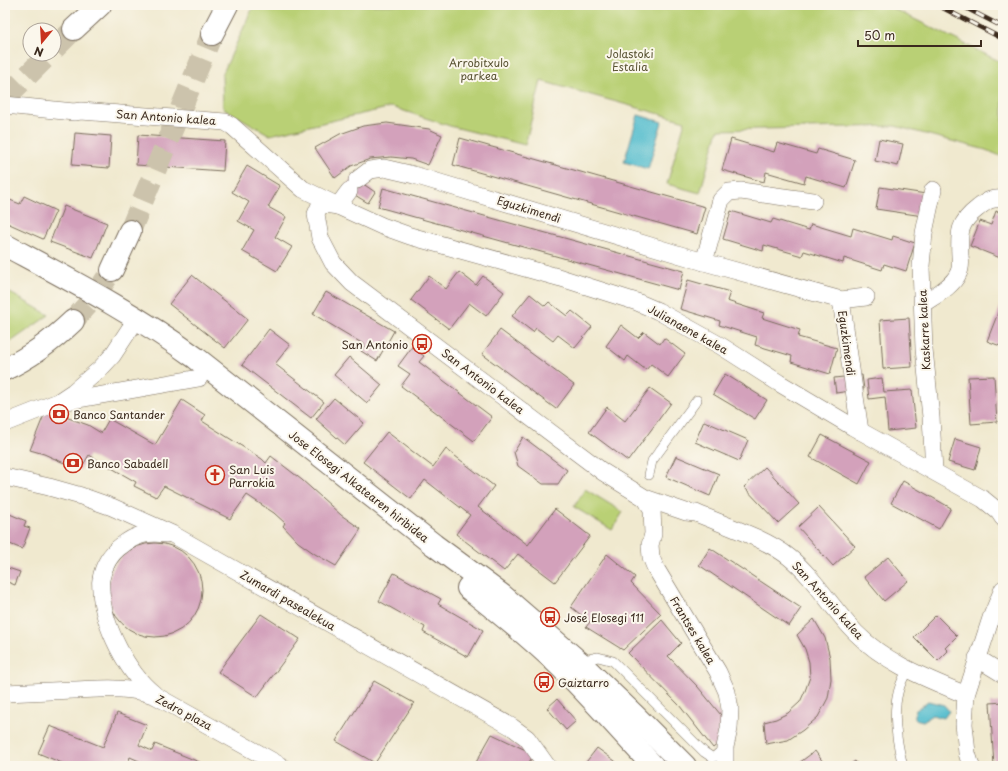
<svg xmlns="http://www.w3.org/2000/svg" width="1008" height="771" font-family="'Playpen Sans',sans-serif">
	<rect width="100%" height="100%" fill="#fbf7ec"/>
	<filter id="ink" filterUnits="userSpaceOnUse"><feTurbulence type="fractalNoise" baseFrequency=".025" numOctaves="2"/><feDisplacementMap in="SourceGraphic" scale="8" xChannelSelector="R" yChannelSelector="G"/><feConvolveMatrix kernelMatrix="1 2 1 2 8 2 1 2 1" color-interpolation-filters="sRGB"/></filter>
	<filter id="wash" filterUnits="userSpaceOnUse"><feTurbulence type="fractalNoise" baseFrequency=".012" numOctaves="4" result="noise"/><feDisplacementMap in="SourceGraphic" scale="16" xChannelSelector="R" yChannelSelector="G"/><feGaussianBlur stdDeviation="0.9" result="paint"/><feColorMatrix in="noise" values="0 0 0 0 0 0 0 0 0 0 0 0 0 0 0 0 0 1.4 0 .05"/><feComposite in="paint" operator="in"/></filter>
	<g filter="url(#wash)">
		<rect width="100%" height="100%" fill="#f0e9cf"/>
		<g fill="#b9d075" stroke="#7a7d4a">
			<path d="M254,5H886L1003,63V157L986,150L895,126L718,130L700,193L667,184L685,121L541,81L525,145L450,126L392,107L270,135L223,108L222,75Z"/>
			<path d="M5,290L49,315L5,346Z"/>
			<path d="M585,489L623,512L612,530L574,507Z"/>
		</g>
		<g fill="#51bccd" stroke="#467376">
			<path d="M638,115L662,122L648,169L624,162Z"/>
			<path d="M928,701L944,705L949,711L944,718L932,715L923,721L915,719V711Z"/>
		</g>
		<g id="blocks">
			<g fill="#d3a1bb">
				<path d="M387,123L429,129L442,135L428,165L411,159L391,157L370,159L351,166L335,178L315,148L340,134L363,126Z"/>
				<path d="M75,133L111,136L109,168L72,165Z"/>
				<path d="M138,135L225,141L223,171L136,165Z"/>
				<path d="M460,138L705,207L697,234L453,165Z"/>
				<path d="M731,139L774,152L777,143L816,154L818,149L855,160L846,188L806,176L804,183L766,172L764,182L722,170Z"/>
				<path d="M879,139L903,144L898,166L875,161Z"/>
				<path d="M247,166L280,186L268,207L286,217L275,237L292,247L277,271L242,251L254,230L238,221L249,202L232,192Z"/>
				<path d="M353,177L375,192L368,203L345,189Z"/>
				<path d="M880,187L926,194L923,216L876,209Z"/>
				<path d="M383,188L684,271L679,290L378,207Z"/>
				<path d="M24,196L56,211L43,239L5,222V198L20,204Z"/>
				<path d="M64,206L107,223L93,258L50,242Z"/>
				<path d="M731,211L771,223L773,219L809,230L811,224L851,236L853,228L892,240L893,236L915,243L906,271L884,264L882,270L844,258L843,263L804,251L802,256L764,245L763,251L723,239Z"/>
				<path d="M996,211L1003,214V259L970,246L980,221L991,225Z"/>
				<path d="M459,272L476,285L483,276L504,292L486,316L469,303L449,329L411,300L429,276L446,289Z"/>
				<path d="M192,275L248,319L225,348L169,304Z"/>
				<path d="M688,280L730,292L727,301L764,313L762,318L800,330L798,337L837,348L830,374L791,362L792,356L755,345L757,337L719,325L720,321L680,309Z"/>
				<path d="M326,292L394,331L377,361L361,351L365,345L313,314Z"/>
				<path d="M530,294L545,306L549,302L567,316L572,311L592,327L575,348L558,335L553,341L536,328L533,332L512,316Z"/>
				<path d="M1003,300V347L987,341Z"/>
				<path d="M909,318L912,367L883,369L880,320Z"/>
				<path d="M621,325L638,338L644,332L660,344L664,338L685,354L668,377L651,364L646,370L628,356L625,361L606,346Z"/>
				<path d="M269,329L290,345L275,364L324,402L311,418L242,365Z"/>
				<path d="M500,330L574,385L556,409L482,354Z"/>
				<path d="M412,347L424,356L419,362L492,417L474,441L401,386L410,374L398,366Z"/>
				<path d="M349,357L382,385L367,403L334,375Z"/>
				<path d="M725,374L767,400L755,419L713,394Z"/>
				<path d="M862,375L864,389L836,393L834,378Z"/>
				<path d="M994,376L997,422L971,424L968,377Z"/>
				<path d="M882,378L884,392L912,390L916,428L888,431L885,397L869,399L867,380Z"/>
				<path d="M650,388L671,403L628,461L589,432L607,407L625,421Z"/>
				<path d="M334,398L364,423L345,445L316,419Z"/>
				<path d="M182,400L205,415L202,421L262,459L266,463L271,456L302,480L341,515L361,529L336,566L315,554L298,542L283,526L285,523L274,513L247,495L230,519L164,486L156,497L134,486L136,482L89,455L80,470L44,454L30,450L46,410L88,425L101,433L109,419L155,445Z"/>
				<path d="M704,421L748,440L739,461L695,442Z"/>
				<path d="M387,432L433,467L446,449L494,486L478,507L528,545L555,509L590,536L555,582L518,554L504,571L456,534L470,515L425,480L411,499L363,462Z"/>
				<path d="M822,435L871,461L859,484L810,457Z"/>
				<path d="M523,437L567,470L558,484H543L518,466L514,452Z"/>
				<path d="M955,439L981,447L975,470L948,462Z"/>
				<path d="M676,456L719,474L710,496L666,477Z"/>
				<path d="M765,467L799,504L778,523L744,487Z"/>
				<path d="M903,481L951,508L939,529L891,503Z"/>
				<path d="M819,507L855,546L833,566L798,527Z"/>
				<path d="M5,512L26,521L24,526L30,528L22,549L5,542Z"/>
				<circle cx="155" cy="590" r="47"/>
				<path d="M710,548L801,608L789,626L699,565Z"/>
				<path d="M607,554L635,577L631,583L661,614L623,650L586,627L590,622L571,607Z"/>
				<path d="M888,557L908,581L884,601L864,577Z"/>
				<path d="M5,567L20,572L15,585L5,581Z"/>
				<path d="M394,573L441,599L438,604L483,630L468,657L423,632L425,627L379,601Z"/>
				<path d="M261,614L300,639L257,697L218,672Z"/>
				<path d="M936,615L957,636L945,648L948,651L938,661L914,637Z"/>
				<path d="M814,619L825,638L830,658L831,679L828,698L818,717L803,730L788,740L766,744L764,722L776,719L788,713L800,702L805,691L810,677L809,662L805,649L797,635Z"/>
				<path d="M662,620L681,643L668,656L698,687L725,720L719,743L713,748L679,705L628,653Z"/>
				<path d="M374,681L414,703L375,763L336,741Z"/>
				<path d="M557,699L576,721L566,730L547,708Z"/>
				<path d="M1003,702V766H994L990,703Z"/>
				<path d="M117,713L147,725L139,745L152,751L155,744L209,766H145L146,764L130,757L127,766H100L93,763L92,766H69L38,753L50,726L103,747Z"/>
				<path d="M492,734L534,754L528,764L532,766H474Z"/>
				<path d="M597,748L615,761L619,766H583Z"/>
				<path d="M815,751L826,766H795Z"/>
				<path d="M855,761L859,766H848Z"/>
			</g>
		</g>
	</g>
	<g filter="url(#ink)">
		<use href="#blocks" fill-opacity="0" stroke="#7a6d5c" stroke-width="1"/>
		<g fill="none" stroke-linecap="round" stroke-linejoin="round">
			<g stroke="#ccc3ac" stroke-width="22" stroke-dasharray="22 11" stroke-linecap="butt">
				<path d="M54,49L74,29"/>
				<path d="M5,98L49,54"/>
				<path d="M130,231L212,34"/>
				<path d="M73,321L92,300L112,270"/>
			</g>
			<g stroke="#7a6d5c" stroke-width="10">
				<g id="lane">
					<path d="M649,475L652,461L697,400"/>
					<path d="M579,661L598,657L613,661L704,752L713,758L725,747"/>
					<path d="M903,766C895,735 889,698 908,670"/>
				</g>
			</g>
			<g stroke="#7a6d5c" stroke-width="18">
				<g id="street">
					<path d="M5,105L74,112L81,111L225,122L232,126L303,189L338,206L349,191"/>
					<path d="M357,180L370,170L384,168L414,175L704,262L841,300L860,431"/>
					<path d="M933,190L924,233L921,266L924,349L931,417L934,471"/>
					<path d="M704,262L721,200L729,192L741,191L813,201"/>
					<path d="M841,300L866,297"/>
					<path d="M923,304C934,296 952,287 958,274C961,269 961,263 960,256C959,233 958,223 978,208C988,200 991,198 1003,199"/>
					<path d="M62,402L199,378"/>
					<path d="M5,423L58,402L73,392L100,369L112,356L137,318"/>
					<path d="M5,477L49,487L81,496L112,507L172,534L512,727L527,738L547,766"/>
					<path d="M645,498L652,509L653,534L650,545L651,557L655,567L718,672L727,692L730,709L729,729L725,747V766"/>
					<path d="M977,658L1003,674"/>
					<path d="M5,693C28,692 51,691 73,690C102,689 129,686 156,696L281,766"/>
					<path d="M154,694C127,673 103,625 101,591C101,587 100,583 101,579C103,566 111,553 121,546C136,534 147,532 166,534"/>
					<path d="M966,695C926,678 887,664 856,633C832,609 815,578 789,557C765,538 724,525 696,513L686,512L645,498L603,472L352,283L333,263L320,238L316,214L319,207L325,204L338,206L382,226L410,236L561,278L637,302L658,311L721,346L779,383L853,427L983,499L999,512L1003,518"/>
					<path d="M971,766L967,753L964,724L966,695L991,618L1003,589"/>
				</g>
			</g>
			<g stroke="#7a6d5c" stroke-width="24">
				<g id="secondary">
					<path d="M5,245C70,280 136,314 196,358L434,545L503,596L578,661L635,716L685,766"/>
					<path d="M468,588C500,613 532,639 561,667C593,699 623,733 653,766"/>
				</g>
			</g>
			<g stroke="#7a6d5c" stroke-width="24">
				<g id="highway">
					<path d="M74,29L100,5"/>
					<path d="M212,34L227,5"/>
					<path d="M112,270L130,231"/>
					<path d="M5,369C31,357 52,341 73,321"/>
				</g>
			</g>
			<use href="#lane" stroke="#fff" stroke-width="9"/>
			<use href="#street" stroke="#fff" stroke-width="17"/>
			<use href="#secondary" stroke="#fff" stroke-width="22"/>
			<use href="#highway" stroke="#fff" stroke-width="22"/>
			<g stroke="#3b2a1e" stroke-width="4.5">
				<g id="rail">
					<path d="M937,5L1003,39"/>
					<path d="M960,5L1003,27"/>
				</g>
			</g>
			<use href="#rail" stroke="#fbf7ec" stroke-width="3" stroke-dasharray="9" stroke-linecap="butt"/>
		</g>
	</g>
	<defs>
		<g id="bus-ring" transform="scale(1)"><circle r="9.5" fill="#fbf7ec" stroke="#c8321e" stroke-width="1.5"/><path d="M-5-6H5V4H4V6H2V4H-2V6H-4V4H-5ZM-3.5-4V0h7V-4ZM-3.5 1.2v1.5H-2V1.2ZM2 1.2v1.5H3.5V1.2Z" fill="#c8321e"/></g>
		<g id="bank-ring" transform="scale(1)"><circle r="9.5" fill="#fbf7ec" stroke="#c8321e" stroke-width="1.5"/><path d="M-6-4H6V4H-6ZM0-2.3a2.3 2.3 0 1 0 0 4.6a2.3 2.3 0 1 0 0-4.6Z" fill="#c8321e"/></g>
		<g id="church-ring" transform="scale(1)"><circle r="9.5" fill="#fbf7ec" stroke="#c8321e" stroke-width="1.5"/><path d="M-1.2-6h2.4v3.5h3.3v2.4h-3.3V6h-2.4V-.1h-3.3v-2.4h3.3Z" fill="#c8321e"/></g>
	</defs>
	<g fill-rule="evenodd">
		<use href="#bus-ring" x="422" y="344"/>
		<use href="#bank-ring" x="59" y="414"/>
		<use href="#bank-ring" x="73" y="463"/>
		<use href="#church-ring" x="215" y="475"/>
		<use href="#bus-ring" x="550" y="617"/>
		<use href="#bus-ring" x="544" y="682"/>
	</g>
	<g text-anchor="middle" dominant-baseline="central" stroke-width="4" stroke-linejoin="round" paint-order="stroke">
		<g font-size="11" fill="#5a5434" stroke="#fbf7ec">
			<text x="630" y="53">Jolastoki<tspan x="630" dy="13">Estalia</tspan></text>
			<text x="479" y="62">Arrobitxulo<tspan x="479" dy="13">parkea</tspan></text>
		</g>
		<g font-size="11" fill="#3b2a1e" stroke="#fbf7ec">
			<text transform="translate(166 117) rotate(4)">San Antonio kalea</text>
			<text transform="translate(529 209) rotate(17)">Eguzkimendi</text>
			<text transform="translate(688 329) rotate(29)">Julianaene kalea</text>
			<text transform="translate(924 330) rotate(-93)">Kaskarre kalea</text>
			<text transform="translate(847 343) rotate(82)">Eguzkimendi</text>
			<text transform="translate(483 381) rotate(37)">San Antonio kalea</text>
			<text transform="translate(359 486) rotate(38)">Jose Elosegi Alkatearen hiribidea</text>
			<text transform="translate(288 600) rotate(30)">Zumardi pasealekua</text>
			<text transform="translate(828 600) rotate(48)">San Antonio kalea</text>
			<text transform="translate(693 630) rotate(59)">Frantses kalea</text>
			<text transform="translate(184 712) rotate(28)">Zedro plaza</text>
		</g>
		<g font-size="11" fill="#3b2a1e" stroke="#fbf7ec" text-anchor="start">
			<text x="408" y="344" text-anchor="end">San Antonio</text>
			<text x="73" y="414">Banco Santander</text>
			<text x="87" y="463">Banco Sabadell</text>
			<text x="229" y="469">San Luis<tspan x="229" dy="13">Parrokia</tspan></text>
			<text x="564" y="617">José Elosegi 111</text>
			<text x="558" y="682">Gaiztarro</text>
		</g>
	</g>
	<rect width="1008" height="771" fill="none" stroke="#fbf7ec" stroke-width="20"/>
	<g transform="translate(42 42) rotate(198)"><circle r="19" fill="#fbf7ec" stroke="#aea59a"/>
	<path d="M0-3L7 15L0 10L-7 15Z" fill="#c8321e"/>
	<text y="-6" font-size="11" font-weight="bold" text-anchor="middle" fill="#3b2a1e">N</text>
	</g>
	<path d="M858 40v6h123v-6" fill="none" stroke="#3b2a1e" stroke-width="2"/>
	<text x="864" y="40" font-size="12" fill="#3b2a1e" stroke="#fbf7ec" stroke-width="3" paint-order="stroke">50 m</text>
</svg>
